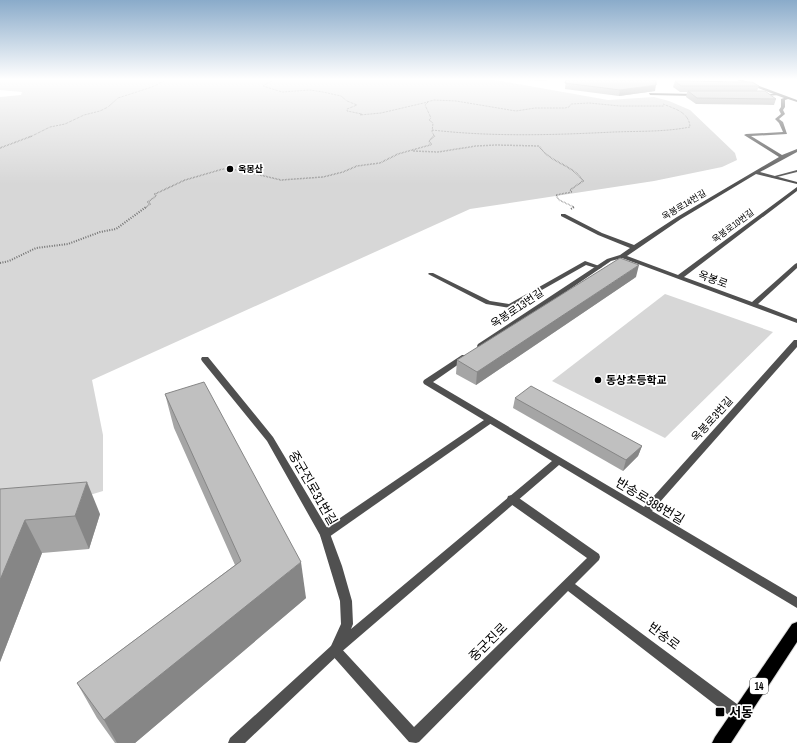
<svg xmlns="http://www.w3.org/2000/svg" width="797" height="743" font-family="'Archivo Narrow','Noto Sans KR',sans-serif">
	<rect width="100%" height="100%" fill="#fff"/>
	<g fill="#d7d7d7">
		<path d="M0,80H495L608,100L654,97L669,101L690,110L735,153L737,160L722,167L654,181L470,209L92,380L103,435V491L0,522V97L21,95L22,92L0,90Z"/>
		<path d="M665,294L773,332L665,438L552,381Z"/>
	</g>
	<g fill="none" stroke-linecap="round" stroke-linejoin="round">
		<g stroke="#dbdbdb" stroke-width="2">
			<path id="primary" d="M797,622V642L731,743H712L715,737L792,624Z"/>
		</g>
		<g stroke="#727272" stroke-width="1" stroke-dasharray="0.5 1" stroke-linecap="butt">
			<path d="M273,80L263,86L282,92L310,90L323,92L341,96L347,101L357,105L347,109V111L362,114L360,115L381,113L428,102L425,105L431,118L429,120L433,123L432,132L435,137"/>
			<path d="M0,81L6,80"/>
			<path d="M427,102L434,100L456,101L516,111L535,108H565L569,107L571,104L589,103L620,106H664"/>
			<path d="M432,130C493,137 553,135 614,132C640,131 665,132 690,127C689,112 675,109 663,104"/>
			<path d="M30,137L50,127L65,124L84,115L100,111L108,107L118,98L152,87L166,80"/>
		</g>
		<g stroke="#727272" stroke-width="1.5" stroke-dasharray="0.5 1" stroke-linecap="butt">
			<path d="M0,148L32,136"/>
			<path d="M413,151L438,152L476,146L496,145L539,146C550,163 572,164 583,181L570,190L572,192L556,195L559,200L574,207L572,208"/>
			<path d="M145,208L150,204L148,202L156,196L155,194L185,180L223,169L239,170L281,180L323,177L343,172L357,166L380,163L398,154L430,145L431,144L429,141L434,136"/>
		</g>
		<g stroke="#727272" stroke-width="2" stroke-dasharray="1 1.5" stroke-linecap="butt">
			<path d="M571,209L574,207"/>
			<path d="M0,263L9,261L36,248L68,244L100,232L116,229L146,207"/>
		</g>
		<g fill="#505050" fill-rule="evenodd">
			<path d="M649,93L696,94L698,95L696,96L650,95Z"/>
			<path d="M759,94H779L781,95L760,96Z"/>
			<path d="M797,170V172L773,178L771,177Z"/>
			<path d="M585,261L602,267L599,269L586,265L510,308L486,304L428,274L429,273H433L490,301L509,304Z"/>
			<path d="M490,417L493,418L494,420L493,422L329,537L325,538L321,537L320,534L321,531L487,418Z"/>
			<path d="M512,495L516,496L599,554L600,557L599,560L575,584L745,710L747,715L745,720L740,722L735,720L568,591L419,742L416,743L409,742L331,654L329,650L331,646L335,644L339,646L414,727L587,558L508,502L507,499L508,496Z"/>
		</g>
		<g fill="#505050" fill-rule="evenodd">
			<path d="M737,80H743L797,100V102L788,99L785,100V107L783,110L785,114L779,119L783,122L787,134L751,136L782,155L797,149V152L760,172L797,182V184L756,174L681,219L627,256L678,275L797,187V191L684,277L752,302L795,264L797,263V268L758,304L797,319V323L622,258L611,261L484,348H478L477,346L478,344L607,259L620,255L630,248L598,235L561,216V214H565L602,233L634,245L677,217L779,157L744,135L746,134L783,132L779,123L775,119L781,114L779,110L781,107V99L784,98Z"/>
			<path d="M794,340H797V347L652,511L797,597V608L559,465L339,654L245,743H228L230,738L331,646L341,624L340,601L320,535L267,441L202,361L201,359L202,357H208L273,437L329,531L342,566L352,601L353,624L351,629L552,461L424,384L423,382L424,380L462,355H465L469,357L433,382L644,507Z"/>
		</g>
		<use href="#primary" fill="#000" fill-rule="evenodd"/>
	</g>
	<g fill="#a5a5a5">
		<path d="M525,80H547V81Z"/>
		<path d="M566,80L655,91L619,96L565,89Z"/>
		<path d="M675,81L759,86L757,91L776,99L774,105L696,104L686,97L687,92H680L673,87Z"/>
		<path d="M636,277L476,385L456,374L457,360Z"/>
		<path d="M165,394L306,598L135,743H115L97,718L77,683L235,565L174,428Z"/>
		<path d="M515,398L642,446L638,456L623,471L513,408Z"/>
		<path d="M0,489L100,514L89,549L42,553L0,662Z"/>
	</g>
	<g fill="#868686">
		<path d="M656,85L655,91L619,96L620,90Z"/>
		<path d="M639,265L636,277L476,385L477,372Z"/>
		<path d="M642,446L638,456L623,471L626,460Z"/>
		<path d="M87,482L100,514L89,549L75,516Z"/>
		<path d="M25,520L42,553L0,662V580Z"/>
		<path d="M301,562L306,598L135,743H117L104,720Z"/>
	</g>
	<g fill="#c0c0c0" stroke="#868686">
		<path d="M566,80H656V85L620,90L565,83Z"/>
		<path d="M675,81L752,82L759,86H681Z"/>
		<path d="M688,91H765L776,99L697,98Z"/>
		<path d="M620,258L639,265L477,372L457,360Z"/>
		<path d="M204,382L301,562L104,720L77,683L241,561L165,394Z"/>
		<path d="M531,386L642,446L626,460L515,398Z"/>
		<path d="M87,482L75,516L25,520L0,580V489Z"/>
	</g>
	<linearGradient id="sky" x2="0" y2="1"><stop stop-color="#8aabca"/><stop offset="0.43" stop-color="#fff"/><stop offset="1" stop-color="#fff" stop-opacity="0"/></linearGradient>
	<rect width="797" height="184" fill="url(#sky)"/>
	<g fill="#000" stroke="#fff" stroke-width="1.5">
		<circle cx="230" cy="169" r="4"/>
		<circle cx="598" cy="380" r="4"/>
		<rect x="715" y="707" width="10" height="10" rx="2"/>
	</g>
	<g text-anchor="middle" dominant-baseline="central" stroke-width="3.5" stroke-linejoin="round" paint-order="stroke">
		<g font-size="9" font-weight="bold" fill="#000" stroke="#fff" text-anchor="start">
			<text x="238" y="169">옥봉산</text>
		</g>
		<g font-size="9" fill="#000" stroke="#fff">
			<text transform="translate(684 205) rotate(-31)">옥봉로14번길</text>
			<text transform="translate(733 226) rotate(-37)">옥봉로10번길</text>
		</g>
		<rect fill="#fff" stroke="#4c4c4c" stroke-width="1" x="750" y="678" width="18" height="16" rx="3"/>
		<g font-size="10" font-weight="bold" fill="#000">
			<text x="759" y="686">14</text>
		</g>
		<g font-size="11" fill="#000" stroke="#fff">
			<text transform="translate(713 279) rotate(20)">옥봉로</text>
			<text transform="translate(517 308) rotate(-34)">옥봉로13번길</text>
			<text transform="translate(712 419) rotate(-48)">옥봉로3번길</text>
		</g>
		<g font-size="11" font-weight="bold" fill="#000" stroke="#fff" text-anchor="start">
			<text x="606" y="380">동상초등학교</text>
		</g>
		<g font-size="13" fill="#000" stroke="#fff">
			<text transform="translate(313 488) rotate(60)">중군진로31번길</text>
			<text transform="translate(650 501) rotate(31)">반송로388번길</text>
			<text transform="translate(664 636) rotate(37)">반송로</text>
			<text transform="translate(488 642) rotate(-45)">중군진로</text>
		</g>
		<g font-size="13" font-weight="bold" fill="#000" stroke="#fff" text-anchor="start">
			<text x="729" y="712">서동</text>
		</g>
	</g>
</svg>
